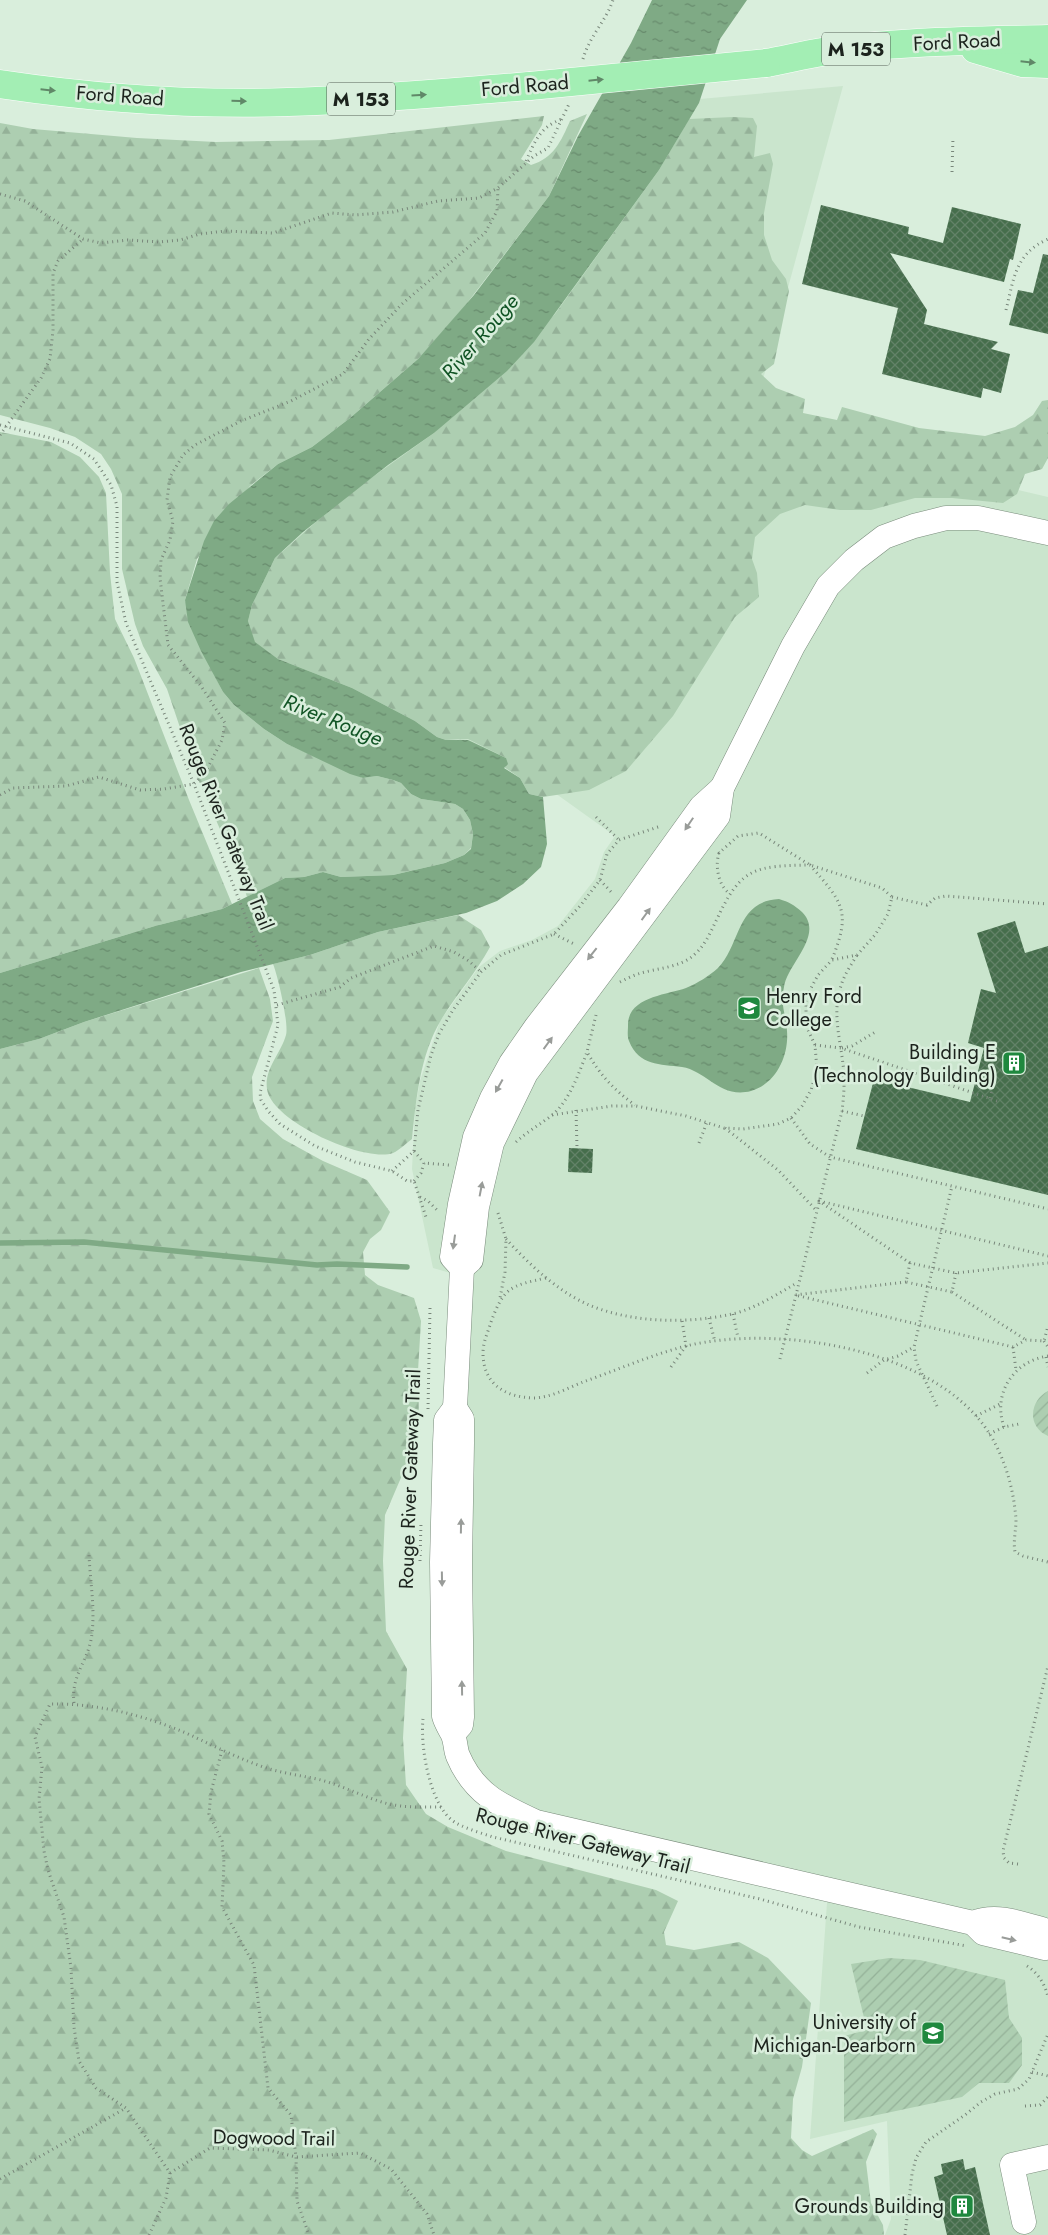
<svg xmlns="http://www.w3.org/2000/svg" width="1048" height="2235" font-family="Jost,sans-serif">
	<defs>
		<pattern id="forest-firs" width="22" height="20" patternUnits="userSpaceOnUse" patternTransform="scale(1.25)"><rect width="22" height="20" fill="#adceb1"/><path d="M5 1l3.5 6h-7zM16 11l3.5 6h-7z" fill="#94b198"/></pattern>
		<pattern id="garden-furrows" width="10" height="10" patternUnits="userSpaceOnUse" patternTransform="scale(1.25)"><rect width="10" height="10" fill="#adceb1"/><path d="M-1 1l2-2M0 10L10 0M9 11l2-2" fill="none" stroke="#94b198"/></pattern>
		<pattern id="water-ripples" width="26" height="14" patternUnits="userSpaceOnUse" patternTransform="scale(1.25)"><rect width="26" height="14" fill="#7faa85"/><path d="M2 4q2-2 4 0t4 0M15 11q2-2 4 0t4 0" fill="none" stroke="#678a6c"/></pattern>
		<pattern id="building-cross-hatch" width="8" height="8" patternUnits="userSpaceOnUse" patternTransform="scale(1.25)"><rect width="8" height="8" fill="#466e4c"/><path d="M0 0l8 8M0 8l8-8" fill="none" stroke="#638268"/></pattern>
	</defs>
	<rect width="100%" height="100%" fill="#d9eedc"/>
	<path fill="#cae5cd" d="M843,86L750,427L1048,497V2235H885L891,2219L887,2121L810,2139L828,1889L580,1832L480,1784L460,1751L461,1276L433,1268L412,1169L415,1109L420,1081L440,1021L479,967L500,951L532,940L558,926L595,879L604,852L615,836L506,758L448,735L251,650L234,608L689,100Z"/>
	<g fill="url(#forest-firs)">
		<path d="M587,114L549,196L461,311L418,359L350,418L312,447L278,464L250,486L197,559L185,600L215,676L223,692L234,705L264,729L287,744L363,778L377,776L393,780L401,783L411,794L421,799L455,804L463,809L470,820L473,834L471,848L464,855L445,863L393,875L341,877L323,872L304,877L285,878L247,897L240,875L195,772L167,689L143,646L135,624L122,569V494L111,469L101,454L75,437L50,428L0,415V123L33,129L137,138L216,142L329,140L544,116L542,125L521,159L531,165C554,158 561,141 570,121Z"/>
		<path d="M733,117L753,118L757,126L754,157L770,153L773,164L764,213V235L772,260L786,279L789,291L774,364L761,374L776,388L805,399L803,413L837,420L842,407L919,428L985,436L1015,427L1033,415L1042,401L1048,400V458L1042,469L1025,474L1017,494L1003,503L952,498H915L871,510H840L805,505L780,514L755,537L752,559L757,573L759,597L735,617L673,716L626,771L589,790L543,797L529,794L520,778L504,767L506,758L468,739L446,740L437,737L415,721L352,688L278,659L255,643L250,630L248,621L252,605L275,558L342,499L434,433L555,314L659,170L689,119Z"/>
		<path d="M0,432L51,442L80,457L99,477L106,493L110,573L115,619L134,658L189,800L232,904L222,909L155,926L0,973Z"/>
		<path d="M458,915L481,930L490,947C476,973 456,995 441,1020C420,1055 416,1100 412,1139C406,1143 400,1150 393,1153C364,1163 271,1121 267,1089C264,1069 281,1053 286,1035C289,1024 278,976 273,964L310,955L378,932Z"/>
		<path d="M259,968L270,999L273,1021L252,1077L253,1101L260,1119L283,1139L323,1161L367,1180L390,1212L381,1230L370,1239L363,1252L365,1275L378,1285L414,1298L421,1321L418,1371L419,1422L409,1459L385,1515L383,1561L386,1631L407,1669L403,1738L406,1785L426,1814L448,1827L506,1851L656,1890L678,1901L664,1932L666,1945L694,1950L739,1942L768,1958L811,2003L802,2067L793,2099L791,2138L802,2150L812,2156L873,2129L877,2134L866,2162L871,2203L883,2225L884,2235H0V1049L39,1039L84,1022Z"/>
	</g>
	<g fill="url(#garden-furrows)">
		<path d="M1048,1391V1436C1027,1427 1029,1401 1048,1391Z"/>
		<path d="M889,1958L920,1960L1005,1980L1009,2018L1022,2038V2065L1009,2083H979L962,2097L844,2122V2036L867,2030L851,1964Z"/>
	</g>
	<g fill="url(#water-ripples)">
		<path d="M652,0H747L720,39L699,103L659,170L534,342L507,371L434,433L388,465L303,532L275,558L252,605L248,621L255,642L278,659L352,688L415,721L437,737L446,740H468L506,758L508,764L504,768L520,778L529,794L543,797L547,844L541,867L523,884L497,901L466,913L378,932L310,955L241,972L84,1022L39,1039L0,1049V973L155,926L222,909L285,878L304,877L323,872L341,877L393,875L445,863L464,855L471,849L473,834L470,820L463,809L455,804L421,799L411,794L401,783L393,780L377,776L363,778L350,774L287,744L264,729L234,705L223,692L201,651L188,622L185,600L204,541L214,521L229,504L278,464L312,447L350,418L418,359L474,295L549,196L578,136L631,43Z"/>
		<path d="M779,899C789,902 794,905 802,912C825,935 787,964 784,987C780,1007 786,1013 787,1031C789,1056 776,1084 751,1091C720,1099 707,1071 682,1067C660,1064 639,1066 629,1041C627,1037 628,1030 628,1026C627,997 666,995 686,988C698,983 709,976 718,968C741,944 736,901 779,899Z"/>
	</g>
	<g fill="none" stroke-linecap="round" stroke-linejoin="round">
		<path stroke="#7faa85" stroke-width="5.5" d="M0,1243L84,1242L317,1265L337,1264L407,1267"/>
	</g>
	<g fill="url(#building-cross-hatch)">
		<path d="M821,205L909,227L908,234L943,243L952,207L1021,224L1013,260L1010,259L1004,282L890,253L927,310L924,324L998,342L991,349L1010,354L1001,393L983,388L981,398L882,374L898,308L802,284Z"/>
		<path d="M1043,254L1048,255V334L1009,325L1018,290L1033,293Z"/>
		<path d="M1015,921L1025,953L1048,946V1195L856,1149L874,1079L970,1102L984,1048L968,1043L981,989L996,993L977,933Z"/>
		<path d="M569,1148L593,1149L592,1173L568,1172Z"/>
		<path d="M963,2159L965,2170L975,2167L990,2235H947L934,2177L943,2174L941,2164Z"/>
	</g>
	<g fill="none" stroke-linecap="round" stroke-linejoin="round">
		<g stroke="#7a8c7c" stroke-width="25">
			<g id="minor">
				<path d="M462,1268L471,1260L477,1207L492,1143L526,1073L718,816L722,788L793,646L828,586L854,560L884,537L914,526L946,518H978L1048,533"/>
				<path d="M455,1408L462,1268L452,1257L460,1204L475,1137L492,1098L511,1063L536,1027L629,907L701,807L722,788"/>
				<path d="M453,1734L461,1725L462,1717L460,1562L462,1443V1419L455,1408L446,1420L445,1443L442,1562L444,1716C446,1723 449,1727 452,1733C456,1740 455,1749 458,1756C474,1794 501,1806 536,1822L973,1923L983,1933L1045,1948L1048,1946"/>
				<path d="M973,1923C997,1913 1023,1924 1048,1931"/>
				<path d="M1024,2222L1012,2165L1048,2157"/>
			</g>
		</g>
		<g stroke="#fff" stroke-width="29">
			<g id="major">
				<path d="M975,49L1023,63L1048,64"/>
				<path d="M766,63C784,60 803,55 822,52C897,41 973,41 1048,39"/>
				<path d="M0,84C94,98 192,105 288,102C369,100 449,92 530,86"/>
			</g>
		</g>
		<g stroke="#78867a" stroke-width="3" stroke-dasharray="1 4" stroke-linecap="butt">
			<path d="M583,59C589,37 606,21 613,0"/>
			<path d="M526,161C535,141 540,127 562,119"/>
			<path d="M952,172L953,137"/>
			<path d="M0,194L25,201L83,239L101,243L128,240L159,242L180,240L200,234L225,231L273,233L332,213L355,215L393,212L438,201L479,198L498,188L534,156L548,148L569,104"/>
			<path d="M1006,310C1014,278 1015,254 1048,239"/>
			<path d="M0,425L70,443L94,459L111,485L117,506V582L126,623L194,784L274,990L278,1025L260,1093L261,1100L269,1112L280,1124L315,1146L355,1162L392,1171L407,1181H414L426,1217"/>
			<path d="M0,435L41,378L50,359L53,330V273L58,261L83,239"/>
			<path d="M0,795L13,788L66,786L99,777L140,790L164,789L194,784L206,771L222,740L225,723L201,686L168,645L160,578L161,560L170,540L173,521L167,500L170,477L183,455L195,445L241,421L291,401L343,374L369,339L402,304L485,233L497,211L498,188"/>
			<path d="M596,817L619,840"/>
			<path d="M719,853C715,865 718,885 729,893"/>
			<path d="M600,880L613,894"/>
			<path d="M892,897L927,905L935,898L946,896L1048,904"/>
			<path d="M554,934L576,945"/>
			<path d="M620,982C626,979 632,976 638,974C656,968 681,968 695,954C706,944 711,931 717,919C741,867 755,866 810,865C842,902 852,911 832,959"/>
			<path d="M277,1005L340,987L351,978L434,946L454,952L469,961L481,972"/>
			<path d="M596,1015L587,1052C600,1075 614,1090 635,1105"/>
			<path d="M815,1045L841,1048L1000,1102"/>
			<path d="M842,1048L852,1046L877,1031"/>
			<path d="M990,1098L994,1082"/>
			<path d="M576,1110L577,1148"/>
			<path d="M842,1111L864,1116"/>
			<path d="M552,1115L612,1106H636L686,1116L724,1128L743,1129L778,1124L791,1118L802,1106L811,1090L817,1070L815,1045L808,1030L806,1013V1001L810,990L818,975L832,960L857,955L875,935L888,914L892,897L882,888L810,865L759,833L738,836L719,853L716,851"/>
			<path d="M791,1118L810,1144L830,1157L1048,1209"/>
			<path d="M725,1128L778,1170L816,1210"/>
			<path d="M516,1142C527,1132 539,1125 551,1116C569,1102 579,1073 587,1052"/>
			<path d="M699,1143L707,1122"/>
			<path d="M414,1151L418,1110L431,1055L439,1034L453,1010L481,972L501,955L554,934L580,906L600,880L607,854L619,840L661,826"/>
			<path d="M392,1171L414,1151L424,1163"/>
			<path d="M414,1181L421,1173L424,1163L449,1165"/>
			<path d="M420,1197L428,1201L439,1212"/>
			<path d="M498,1213L506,1239L505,1272L500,1298"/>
			<path d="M506,1239C529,1264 557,1291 589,1305C632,1323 687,1324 732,1314C755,1309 777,1294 797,1283"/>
			<path d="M910,1263L819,1201L1048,1256"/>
			<path d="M956,1273L952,1292L906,1282L910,1263L956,1273L1048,1263"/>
			<path d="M546,1278C510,1286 504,1287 491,1322C488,1332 483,1342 483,1353C483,1384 505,1397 533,1398C550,1398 568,1388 583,1382C617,1370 651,1355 686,1346C777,1324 935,1348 989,1433C1005,1458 1014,1490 1016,1520C1016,1531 1013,1541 1015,1552L1023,1556L1048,1562"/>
			<path d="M906,1282L795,1295L1013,1347L1026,1340L1044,1341L1048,1326"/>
			<path d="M952,1292L1026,1340"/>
			<path d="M733,1314L738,1338"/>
			<path d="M709,1318L715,1342"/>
			<path d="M1044,1341L1048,1347"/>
			<path d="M1013,1347L1016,1370"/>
			<path d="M1046,1357L1048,1367"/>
			<path d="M780,1359L842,1111C844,1095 845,1080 843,1064C840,1039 832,1011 841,986C844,975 851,965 857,955"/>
			<path d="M671,1367L686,1346L682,1320"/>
			<path d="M867,1373L884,1360L898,1356L914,1347"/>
			<path d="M937,1406L916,1361L914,1347L952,1186"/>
			<path d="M428,1409L430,1308"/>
			<path d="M976,1416L1000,1404"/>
			<path d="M1004,1427C992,1393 1014,1361 1048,1356"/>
			<path d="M989,1434L1004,1427L1019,1424"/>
			<path d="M420,1561L421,1522"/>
			<path d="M74,1703C71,1676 86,1664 91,1640C96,1612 90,1582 89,1554"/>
			<path d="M423,1719C420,1747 430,1808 456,1823C467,1829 481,1833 493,1837L760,1899L859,1927L967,1946"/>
			<path d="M222,1750L211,1792L209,1814L222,1841L224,1863L222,1907L254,1965L268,2088L291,2115L296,2157L297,2201L309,2235"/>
			<path d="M1018,1864L1009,1863L1004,1858L1003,1851L1048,1666"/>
			<path d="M1027,1966C1038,1973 1045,1984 1048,1997"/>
			<path d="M1032,2072L1048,2076"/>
			<path d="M1025,2106L1040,2105L1048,2097"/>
			<path d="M170,2173L210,2148L269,2150L296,2157L360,2153L391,2169L427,2214L434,2235"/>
			<path d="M0,2179L126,2108"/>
			<path d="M149,2235L166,2198L170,2173L126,2108L96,2088L79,2061L74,2027L71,1968L64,1917L48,1870L44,1851L39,1799L42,1767L35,1737L50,1704C96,1703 143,1715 186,1733C210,1744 233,1756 258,1765C278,1773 300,1775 321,1780C343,1786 364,1797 385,1803C403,1808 423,1807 442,1807"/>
			<path d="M905,2235L912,2174L916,2158L926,2142L965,2115L981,2102L995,2094L1018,2089L1029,2079L1048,2034"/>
		</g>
		<use href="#minor" stroke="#fff" stroke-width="24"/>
		<use href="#major" stroke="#a3eeb4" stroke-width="28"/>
		<g stroke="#fff" stroke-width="29" stroke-linecap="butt">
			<path id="major-bridge" d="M530,86L766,63"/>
		</g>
		<use href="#major-bridge" stroke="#a3eeb4" stroke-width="28"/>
	</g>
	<defs><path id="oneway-solid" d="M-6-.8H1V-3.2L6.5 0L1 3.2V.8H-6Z" transform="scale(1.25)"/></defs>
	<g fill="#608868">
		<use href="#oneway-solid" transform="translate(1028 62) rotate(6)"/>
		<use href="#oneway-solid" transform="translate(596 80) rotate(-6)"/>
		<use href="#oneway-solid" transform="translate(48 90) rotate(6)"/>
		<use href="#oneway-solid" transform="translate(419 95) rotate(-4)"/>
		<use href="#oneway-solid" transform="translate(239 101) rotate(1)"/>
	</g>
	<g fill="#999c99">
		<use href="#oneway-solid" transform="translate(689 824) rotate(124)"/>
		<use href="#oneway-solid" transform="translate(646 914) rotate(-54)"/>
		<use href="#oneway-solid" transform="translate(592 954) rotate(128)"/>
		<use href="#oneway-solid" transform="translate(548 1043) rotate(-54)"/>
		<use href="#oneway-solid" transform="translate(499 1086) rotate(119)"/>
		<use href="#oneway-solid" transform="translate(481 1189) rotate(-79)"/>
		<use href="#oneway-solid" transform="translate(454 1242) rotate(98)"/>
		<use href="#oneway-solid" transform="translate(461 1526) rotate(-89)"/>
		<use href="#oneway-solid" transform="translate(442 1579) rotate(89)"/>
		<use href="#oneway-solid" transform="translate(462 1688) rotate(-91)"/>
		<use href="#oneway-solid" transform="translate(1009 1939) rotate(13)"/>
	</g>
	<defs>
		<g id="university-square" transform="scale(1.25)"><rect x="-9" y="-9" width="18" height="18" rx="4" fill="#1f883e" stroke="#d9eedc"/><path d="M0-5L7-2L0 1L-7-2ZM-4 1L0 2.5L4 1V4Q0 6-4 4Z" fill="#fff"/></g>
		<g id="building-square" transform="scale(1.25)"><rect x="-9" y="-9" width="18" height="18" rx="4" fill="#1f883e" stroke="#d9eedc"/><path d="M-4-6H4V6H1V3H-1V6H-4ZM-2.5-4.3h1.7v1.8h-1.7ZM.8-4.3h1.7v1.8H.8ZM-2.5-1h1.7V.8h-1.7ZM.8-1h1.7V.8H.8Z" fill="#fff"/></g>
	</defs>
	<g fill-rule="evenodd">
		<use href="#university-square" x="749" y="1008"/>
		<use href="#building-square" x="1014" y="1063"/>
		<use href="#university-square" x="933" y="2033"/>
		<use href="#building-square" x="962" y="2206"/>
	</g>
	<g text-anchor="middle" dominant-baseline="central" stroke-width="5" stroke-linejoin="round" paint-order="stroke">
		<g fill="#d9eedc" stroke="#556056" stroke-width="1">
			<rect x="822" y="32.5" width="68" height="33" rx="4"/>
			<rect x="327" y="82.5" width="68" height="33" rx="4"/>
		</g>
		<g font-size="19" font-weight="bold" fill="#1c231d">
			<text x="856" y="49">M 153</text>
			<text x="361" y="99">M 153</text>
		</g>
		<g font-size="20" fill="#1c231d" stroke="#d9eedc">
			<text transform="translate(957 42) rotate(-3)">Ford Road</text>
			<text transform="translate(525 86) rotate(-5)">Ford Road</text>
			<text transform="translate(120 96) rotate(4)">Ford Road</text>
			<text transform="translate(226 827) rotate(68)">Rouge River Gateway Trail</text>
			<text transform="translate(410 1479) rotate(-88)">Rouge River Gateway Trail</text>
			<text transform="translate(583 1841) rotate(14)">Rouge River Gateway Trail</text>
			<text transform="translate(274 2138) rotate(1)">Dogwood Trail</text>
		</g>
		<g font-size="20" fill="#1c231d" stroke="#d9eedc" text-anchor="end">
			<text x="766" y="996" text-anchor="start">Henry Ford<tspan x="766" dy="23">College</tspan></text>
			<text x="996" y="1052">Building E<tspan x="996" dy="23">(Technology Building)</tspan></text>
			<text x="916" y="2022">University of<tspan x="916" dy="23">Michigan-Dearborn</tspan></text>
			<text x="944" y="2206">Grounds Building</text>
		</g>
		<g font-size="21" font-style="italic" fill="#115425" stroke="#d9eedc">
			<text transform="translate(480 337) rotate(-49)">River Rouge</text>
			<text transform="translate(333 720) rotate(22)">River Rouge</text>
		</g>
	</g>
</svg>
